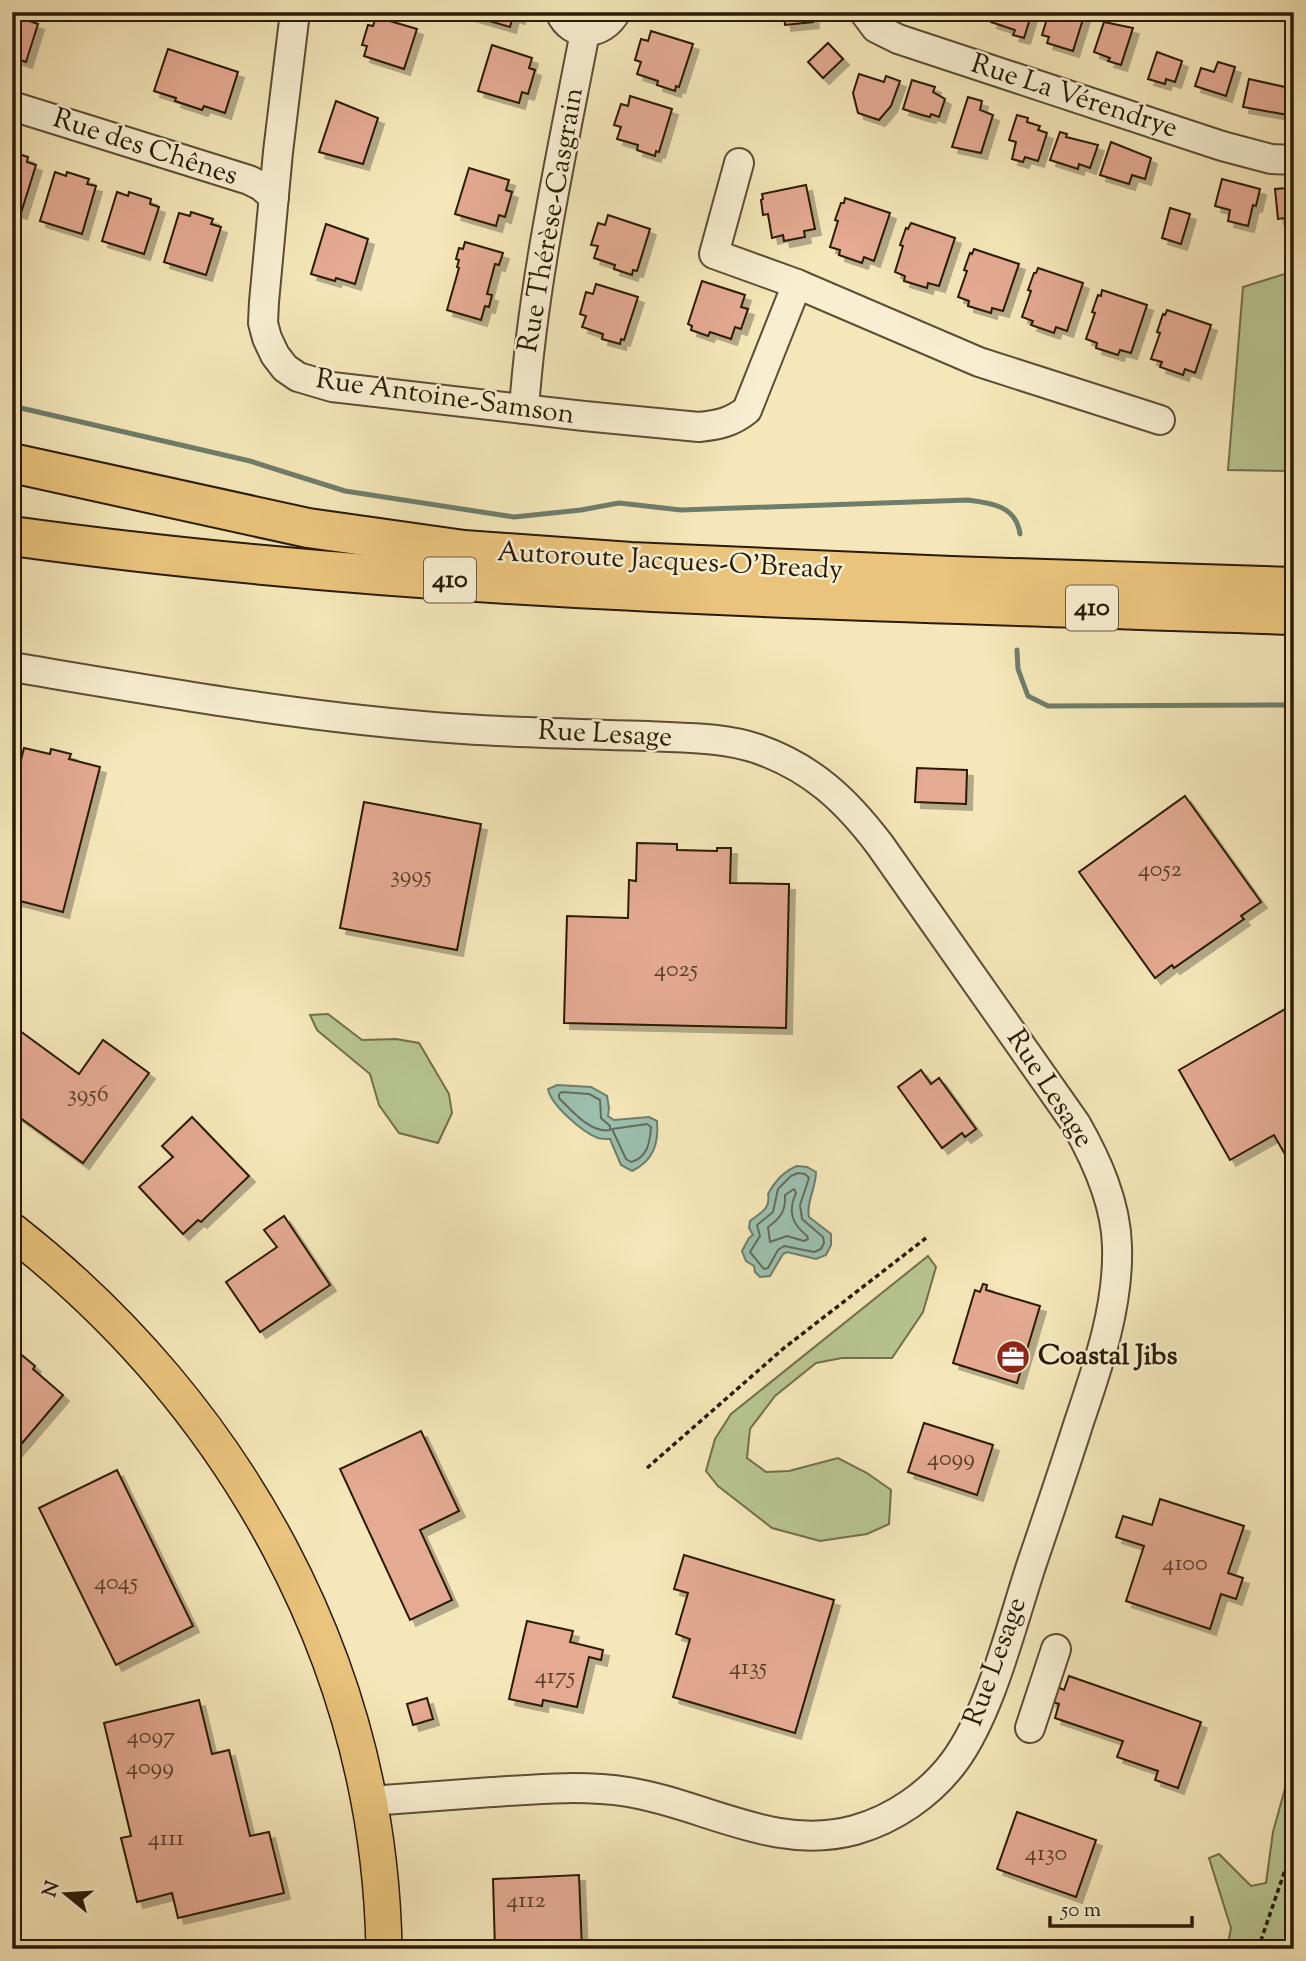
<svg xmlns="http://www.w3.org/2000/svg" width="1306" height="1961" font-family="'Sorts Mill Goudy',serif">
	<defs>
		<filter id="shadow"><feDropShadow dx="6" dy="6" stdDeviation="0" flood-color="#0004"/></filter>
	</defs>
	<rect width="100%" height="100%" fill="#f5e7b9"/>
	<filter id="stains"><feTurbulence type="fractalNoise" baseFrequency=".00286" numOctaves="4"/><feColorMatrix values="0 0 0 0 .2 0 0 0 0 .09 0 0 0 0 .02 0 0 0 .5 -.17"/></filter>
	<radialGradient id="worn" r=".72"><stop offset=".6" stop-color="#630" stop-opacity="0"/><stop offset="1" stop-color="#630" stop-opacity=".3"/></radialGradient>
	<g fill="#b8c691" stroke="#71704b" stroke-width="2">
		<path d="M1294,271V471L1228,470L1243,287Z"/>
		<path d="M328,1014L362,1040L396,1039L419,1043L449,1094L452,1113L438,1143L399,1133L379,1105L370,1074L317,1030L310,1015Z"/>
		<path d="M928,1256L936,1267L923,1312L892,1358H842L816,1363L775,1396L750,1429L747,1458L766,1472L789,1471L838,1458L867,1473L891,1490L889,1524L867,1534L820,1541L772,1528L718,1486L706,1471L715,1439L731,1414Z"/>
		<path d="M1294,1756V1949H1227L1231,1928L1209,1858L1219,1854L1251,1886L1266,1883L1273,1832Z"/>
	</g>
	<g fill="#9cc0b0" stroke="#6e7e6c" stroke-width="2">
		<path d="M557,1085L591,1087L607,1096L609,1108L608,1116L614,1120L649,1117L657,1121C659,1144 653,1161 632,1171L621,1165L610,1139C606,1139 602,1139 598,1138C582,1132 551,1105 548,1089Z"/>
		<path d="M797,1166L807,1167L816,1172C816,1188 806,1202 809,1217L831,1234V1245L826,1255L816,1259L787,1252L783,1254L770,1276L760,1277L755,1272L754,1266L746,1261L742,1251L749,1238L753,1235L749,1228L750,1221C761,1212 771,1209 768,1194C775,1181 784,1171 797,1166Z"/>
	</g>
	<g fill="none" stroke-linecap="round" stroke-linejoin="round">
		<g stroke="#636d5a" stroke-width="2">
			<path d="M562,1092L589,1094L600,1100L601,1118L610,1126V1130C591,1134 571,1110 559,1098V1094Z"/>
			<path d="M647,1124L651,1127C650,1143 647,1158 631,1162L626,1159L612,1129Z"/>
			<path d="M798,1173L805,1174L809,1178L800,1205L802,1219L823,1237L824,1243L821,1249L814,1252L784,1246L778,1250L768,1268L764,1269L750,1252L760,1236L757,1225L773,1212L778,1189L791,1176Z"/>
			<path d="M794,1189L796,1193C788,1211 791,1223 807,1236L808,1239L804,1241L787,1236L770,1242L768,1227C781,1218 786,1210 785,1195Z"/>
		</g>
		<g stroke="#6e7e6c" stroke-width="5">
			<path d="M12,406L250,461L345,491L514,517L581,510L619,503L681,510L968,500C992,503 1016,506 1020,534"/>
			<path d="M1017,650L1018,669L1028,696L1048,706L1294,705"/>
		</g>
	</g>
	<g fill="#e4aa92" stroke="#2a1a05" stroke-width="2" filter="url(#shadow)">
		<path d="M470,12H520L519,18L513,16L510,27L469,15Z"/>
		<path d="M784,12H812L813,22L785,25Z"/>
		<path d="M994,12H1032L1024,38L1013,35L1015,30L991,22Z"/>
		<path d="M1049,12H1072L1084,16L1073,51L1047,43L1049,37L1042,35Z"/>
		<path d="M12,15L38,24L26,62L12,57Z"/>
		<path d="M376,17L417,29L404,69L364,56L367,46L362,45L368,25L373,26Z"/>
		<path d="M1104,22L1133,28L1121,65L1108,61L1110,58L1094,52Z"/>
		<path d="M651,31L693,44L679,87L676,86L675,91L657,85L658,81L637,74L641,62L635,60L641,39L648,41Z"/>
		<path d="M828,43L843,59L823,78L808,62Z"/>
		<path d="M492,45L532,58L529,68L535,70L528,94L522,92L519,103L478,91Z"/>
		<path d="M168,49L238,72L225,113L204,106L202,110L175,101L176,98L154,91Z"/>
		<path d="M1157,52L1182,61L1175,82L1166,79L1165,84L1148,79Z"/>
		<path d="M1218,62L1235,67L1226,96L1195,86L1201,68L1214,72Z"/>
		<path d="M859,74L884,82L886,76L900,81L891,106L879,120L858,113L853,93Z"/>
		<path d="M1249,79L1294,89L1288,115L1243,107Z"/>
		<path d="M912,80L935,87L933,92L945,99L939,117L931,114L930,117L922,115L903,109Z"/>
		<path d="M630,96L672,109L659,152L656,151L655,156L637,150L638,145L617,139L621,127L614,125L621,104L628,106Z"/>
		<path d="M968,97L982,101L980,110L993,115L981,153L952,147Z"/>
		<path d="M336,101L378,118L363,164L319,152Z"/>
		<path d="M1017,115L1028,118L1027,122L1040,126L1038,130L1047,133L1038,161L1025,157L1023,162L1012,159L1016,142L1009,140Z"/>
		<path d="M1060,132L1067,134L1066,137L1098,145L1090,168L1079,164L1078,169L1050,160Z"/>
		<path d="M1111,142L1151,158L1145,179L1132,175L1129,184L1100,175Z"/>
		<path d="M12,152L28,157L27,162L36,165L21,213L12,210Z"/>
		<path d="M469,168L509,180L506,190L512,192L505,217L499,215L496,226L455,214Z"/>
		<path d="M55,172L66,176L67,172L89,179L87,184L96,186L82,234L40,221Z"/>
		<path d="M1222,179L1260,189L1256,206L1253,205L1248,226L1228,221L1230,210L1215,206Z"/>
		<path d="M806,185L815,229L804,231L805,237L784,241L783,235L772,238L768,214L763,215L761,200L763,199L762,194Z"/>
		<path d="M1287,188L1288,192H1294V217L1278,219L1275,189Z"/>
		<path d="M117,192L128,196L129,192L151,199L150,204L159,207L144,254L102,241Z"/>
		<path d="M845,198L890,213L874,261L864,257L862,263L839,255L840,250L830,247L838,221L835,220L841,203H844Z"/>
		<path d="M1170,208L1190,214L1181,244L1162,238Z"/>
		<path d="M191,212L213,219L211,224L221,227L206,275L164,262L179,213L190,216Z"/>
		<path d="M608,215L650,229L637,271L633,270L632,275L614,269L615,265L594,258L598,246L591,245L598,223L605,225Z"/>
		<path d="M911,223L955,238L939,286L928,283L927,288L904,281L905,276L895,272L903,246L900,245L906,228L908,229Z"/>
		<path d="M326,224L368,239L355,284L336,278L335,281L311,274Z"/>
		<path d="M465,242L503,253L499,265L495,264L487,294L492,295L489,307L485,306L481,320L447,310L459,268L457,267L459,260L456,259L459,248L463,249Z"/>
		<path d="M974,249L1019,264L1003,311L992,308L991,313L968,306L969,301L958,297L967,271L964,270L970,253L972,254Z"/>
		<path d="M1038,268L1083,283L1067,331L1056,327L1054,333L1031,325L1033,321L1022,317L1031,291L1028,290L1034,273H1036Z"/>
		<path d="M702,281L745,295L741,307L748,309L741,329L735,327L731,339L710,332L708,336L691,330L692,326L688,324Z"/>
		<path d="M596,284L638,297L624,340L621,339L620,344L602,339L603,334L582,327L586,316L580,314L586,292L593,294Z"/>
		<path d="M1102,290L1147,305L1131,353L1120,350L1118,355L1096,348L1097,343L1086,339L1095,313L1092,312L1098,295L1101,296Z"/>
		<path d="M1167,310L1211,325L1195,373L1185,369L1183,375L1160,367L1162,362L1151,359L1160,333L1157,332L1163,314L1165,315Z"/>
		<path d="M24,748L50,754L51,749L71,754L69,759L100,767L63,912L12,899V795Z"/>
		<path d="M917,768L967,770L966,804L915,802Z"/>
		<path d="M1185,796L1261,902L1241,916L1244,919L1174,968L1172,965L1155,978L1079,872Z"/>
		<path d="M364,802L481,824L457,950L340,928Z"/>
		<path d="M637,843L677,844V850L717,851V848H731L730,883L789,884L786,1028L564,1023L567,916L628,918L629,880L636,881Z"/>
		<path d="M1294,1004V1170L1274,1135L1230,1160L1179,1070Z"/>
		<path d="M16,1028L79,1074L103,1040L149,1073L83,1163L12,1112V1033Z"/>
		<path d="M921,1070L931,1084L939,1078L976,1129L965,1137L962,1133L942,1148L898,1087Z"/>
		<path d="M192,1117L249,1176L201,1222L198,1220L183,1234L139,1187L173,1157L162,1146Z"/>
		<path d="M284,1216L330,1285L260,1332L226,1282L277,1247L264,1230Z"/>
		<path d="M983,1284L987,1285L986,1290L1040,1306L1017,1383L953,1363L975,1290L980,1292Z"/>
		<path d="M12,1347L35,1366L33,1369L63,1395L12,1455Z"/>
		<path d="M924,1423L993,1445L977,1495L908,1472Z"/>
		<path d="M421,1431L459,1511L420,1530L452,1600L410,1620L340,1469Z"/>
		<path d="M117,1470L193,1626L116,1665L39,1508Z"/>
		<path d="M1160,1499L1244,1526L1228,1573L1243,1578L1236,1599L1221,1594L1210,1629L1126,1601L1144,1546L1116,1537L1123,1516L1152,1525Z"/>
		<path d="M684,1555L834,1600L795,1733L673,1697L690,1639L676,1634L688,1593L674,1589Z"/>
		<path d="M527,1621L573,1631L570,1642L603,1650L601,1660L589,1657L577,1707L543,1700L542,1706L509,1699Z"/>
		<path d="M1069,1676L1201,1722L1178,1788L1155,1780L1158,1771L1117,1757L1123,1741L1055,1718L1059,1704L1050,1701L1055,1686L1064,1690Z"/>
		<path d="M427,1698L433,1719L413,1725L407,1704Z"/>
		<path d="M199,1700L212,1754L229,1750L250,1836L269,1832L284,1893L178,1918L172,1893L137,1902L121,1838L131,1836L104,1723Z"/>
		<path d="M1017,1812L1096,1840L1076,1897L997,1869Z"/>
		<path d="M579,1875L582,1949H495L493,1879Z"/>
	</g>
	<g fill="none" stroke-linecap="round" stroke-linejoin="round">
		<g stroke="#5d4d32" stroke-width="32">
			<g id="minor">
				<path d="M295,12L278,152L264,302L263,323L267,338L275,355L285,368L298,377L332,387L584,416L699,427C719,425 732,422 747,410L797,284"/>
				<path d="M560,12C571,39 603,36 616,12"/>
				<path d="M864,12L876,28L898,39L1222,146L1271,159L1294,160"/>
				<path d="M12,106L249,180L261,186L274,197"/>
				<path d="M739,163L714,254L797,284L979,362L1160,420"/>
				<path d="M524,409C533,282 561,157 585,32"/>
				<path d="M12,667C161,692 312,719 463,729C524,733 586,734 648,736C684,738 723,737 758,749C812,768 846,800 880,845L1076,1124C1097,1161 1116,1203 1117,1246C1119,1306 1098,1366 1079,1422C1064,1469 1048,1516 1032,1563C1012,1623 991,1712 954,1762C930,1794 894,1819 855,1830C775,1852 704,1804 628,1792C583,1785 538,1789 492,1792C451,1795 410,1798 370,1801"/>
				<path d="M1030,1728L1056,1649"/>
			</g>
		</g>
		<g stroke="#2a1a05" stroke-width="38">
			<path id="major" d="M12,1231C235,1406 379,1662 384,1949"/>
		</g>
		<g stroke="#2a1a05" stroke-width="42">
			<g id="highway">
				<path d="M12,463L308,528L464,550L631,562L951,576L1294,587"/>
				<path d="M12,536C437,595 866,600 1294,615"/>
			</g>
		</g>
		<g stroke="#2a1a05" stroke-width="3.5" stroke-dasharray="5 3.5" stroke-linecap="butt">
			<path d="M647,1468L784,1348L926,1238"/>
			<path d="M1258,1949L1294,1844"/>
		</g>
		<use href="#minor" stroke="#f8efd2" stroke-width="28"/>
		<use href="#major" stroke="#eac47c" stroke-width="35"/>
		<use href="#highway" stroke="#eac47c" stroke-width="38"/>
	</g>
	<defs>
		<g id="office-disc" transform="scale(1.75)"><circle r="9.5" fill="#8f2418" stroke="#f8efd2"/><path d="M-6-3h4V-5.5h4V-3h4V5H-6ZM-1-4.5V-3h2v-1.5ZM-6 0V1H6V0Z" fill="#fff"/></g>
	</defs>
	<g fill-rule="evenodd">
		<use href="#office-disc" x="1013" y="1357"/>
	</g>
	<g text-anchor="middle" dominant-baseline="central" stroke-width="5" stroke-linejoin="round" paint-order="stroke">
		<g font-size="24" fill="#583e28">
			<text x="1160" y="870">4052</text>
			<text x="411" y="876">3995</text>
			<text x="676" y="970">4025</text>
			<text x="88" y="1095">3956</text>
			<text x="951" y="1459">4099</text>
			<text x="1185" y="1564">4100</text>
			<text x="116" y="1583">4045</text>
			<text x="748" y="1668">4135</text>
			<text x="555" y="1677">4175</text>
			<text x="151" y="1737">4097</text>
			<text x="150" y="1768">4099</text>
			<text x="166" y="1839">4111</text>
			<text x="1046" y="1854">4130</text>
			<text x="526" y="1901">4112</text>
		</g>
		<g fill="#f8efd2" stroke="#685a42" stroke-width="2">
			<rect x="424" y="557.5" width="52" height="45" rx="5"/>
			<rect x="1066" y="585.5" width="52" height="45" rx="5"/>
		</g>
		<g font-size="26" font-weight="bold" fill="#2a1a05">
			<text x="450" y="580">410</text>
			<text x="1092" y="608">410</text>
		</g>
		<g font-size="28" fill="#2a1a05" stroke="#f8efd2">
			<text transform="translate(1074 97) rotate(18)">Rue La Vérendrye</text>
			<text transform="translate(145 148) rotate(18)">Rue des Chênes</text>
			<text transform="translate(552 220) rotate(-80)">Rue Thérèse-Casgrain</text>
			<text transform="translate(445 398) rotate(8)">Rue Antoine-Samson</text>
			<text transform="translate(670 562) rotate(3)">Autoroute Jacques-O'Bready</text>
			<text transform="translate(605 735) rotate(3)">Rue Lesage</text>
			<text transform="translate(1049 1089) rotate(57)">Rue Lesage</text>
			<text transform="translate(996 1662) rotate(-70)">Rue Lesage</text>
		</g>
		<g font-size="28" font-weight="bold" fill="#2a1a05" stroke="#f8efd2" text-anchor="start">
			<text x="1038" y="1357">Coastal Jibs</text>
		</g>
	</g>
	<rect width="1306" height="1961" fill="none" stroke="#f5e7b9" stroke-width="42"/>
	<rect x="14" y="14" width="1278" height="1933" fill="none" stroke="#2a1a05" stroke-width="3.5"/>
	<rect x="21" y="21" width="1264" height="1919" fill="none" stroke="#2a1a05" stroke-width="2"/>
	<g transform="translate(66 1894) rotate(288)" stroke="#f8efd2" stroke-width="5" paint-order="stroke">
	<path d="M0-5L12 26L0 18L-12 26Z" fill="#2a1a05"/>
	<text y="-10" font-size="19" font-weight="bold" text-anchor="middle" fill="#2a1a05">N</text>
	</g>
	<path d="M1050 1916v10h142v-10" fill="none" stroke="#2a1a05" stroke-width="3.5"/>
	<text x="1061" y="1916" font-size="21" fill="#2a1a05" stroke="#f8efd2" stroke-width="5" paint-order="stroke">50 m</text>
	<rect width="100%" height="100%" filter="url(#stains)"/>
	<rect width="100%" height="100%" fill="url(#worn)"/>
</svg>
